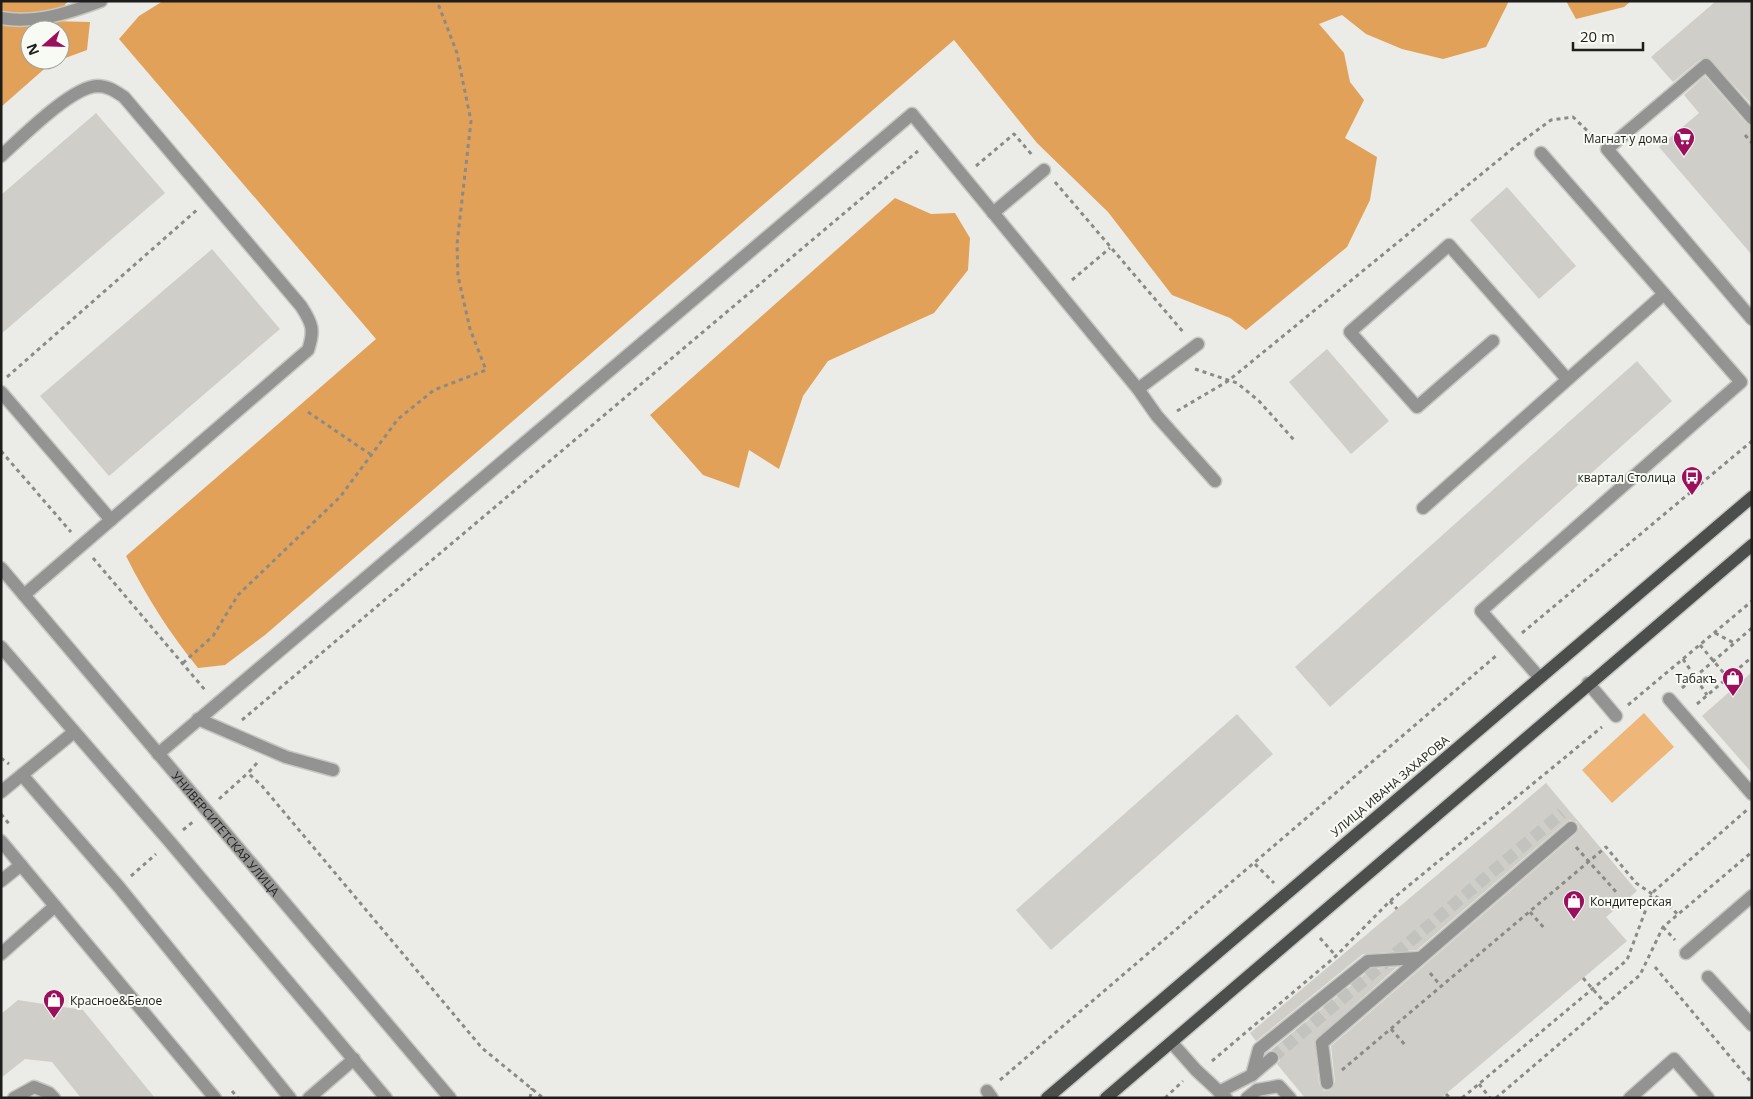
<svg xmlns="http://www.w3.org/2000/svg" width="1753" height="1099" font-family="'Open Sans',sans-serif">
	<rect width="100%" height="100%" fill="#ebece7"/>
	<path fill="#efb67a" d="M1644,713L1674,747L1612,803L1582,770Z"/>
	<g fill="#e2a159">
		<path d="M1,1H68L52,21L90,22L87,50L60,60V30H30V60H59L51,63L1,107Z"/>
		<path d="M163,1H1509L1486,47L1443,59L1402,49L1366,34L1342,15L1319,24L1344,53L1350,82L1364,100L1345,138L1377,157L1370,200L1347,247L1246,330L1230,318L1172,295L1108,212L1037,143L954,40L265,635L225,665L198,668C170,634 146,596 126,556L376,339L119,39L139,16Z"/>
		<path d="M1566,1H1631L1624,7L1576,19Z"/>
		<path d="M895,198L931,214L955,213L970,238L968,270L934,313L828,361L803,396L779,469L749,450L739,488L703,475L650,415Z"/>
	</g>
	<g fill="#d0cec9">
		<path d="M1716,1H1752V105L1709,58L1701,59L1673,82L1651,57Z"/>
		<path d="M1705,76L1746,123L1752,126V255L1659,147L1699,113L1684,95Z"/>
		<path d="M96,113L165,193L1,334V195Z"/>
		<path d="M1507,187L1576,266L1539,299L1470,220Z"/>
		<path d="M212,249L280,329L109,476L40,396Z"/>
		<path d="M1327,349L1389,421L1351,454L1289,382Z"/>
		<path d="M1637,361L1672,401L1330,707L1295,667Z"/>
		<path d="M1752,672V773L1702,716Z"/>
		<path d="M1237,714L1273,754L1051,950L1016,910Z"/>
		<path d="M1546,783L1637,891L1606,917L1627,941L1441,1098H1305L1277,1064L1280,1060L1278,1053L1271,1050L1371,969L1397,967L1315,1040L1319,1084L1324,1091L1331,1090L1335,1082L1331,1046L1576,834L1579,827L1577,822L1570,820L1566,822L1417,950L1363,954L1256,1041L1250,1033Z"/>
		<path d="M18,1000L83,1010L155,1098H81L52,1062L25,1059L1,1078V1014Z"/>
	</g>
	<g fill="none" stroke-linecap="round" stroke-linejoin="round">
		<path stroke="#c2c3be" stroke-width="12" stroke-dasharray="12 6" stroke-linecap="butt" d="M1272,1058L1562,813"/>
		<g stroke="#c6c7c2" stroke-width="15">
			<g id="minor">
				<path d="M1,18C35,24 69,13 101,1"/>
				<path d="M1752,118L1706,65L1607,149L1752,319"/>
				<path d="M1,156C21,138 71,87 97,86C108,86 115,91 124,97L301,306C312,323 315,330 308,350L24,595"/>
				<path d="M993,213L1044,170"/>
				<path d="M1493,341L1417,407L1350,332L1449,245L1567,379"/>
				<path d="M1138,389L1157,416L1215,481"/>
				<path d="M1,392L111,520"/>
				<path d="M1423,508L1664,294"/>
				<path id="s1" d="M1,568L450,1098"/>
				<path d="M1,647L170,842L386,1098"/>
				<path d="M1539,677L1481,611L1741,382L1541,153"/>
				<path d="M1588,683L1616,716"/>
				<path d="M1669,699L1752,794"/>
				<path d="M198,719L286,757L333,770"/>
				<path d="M158,754L912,114L1138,389L1198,344"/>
				<path d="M22,775L119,887L290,1098"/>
				<path d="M1,792L74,732"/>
				<path d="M1,841L215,1098"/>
				<path d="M1,881L21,865"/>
				<path d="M1686,953L1752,896"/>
				<path d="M1,954L55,906"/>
				<path d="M1708,977L1752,1025"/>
				<path d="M1172,1043L1196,1070L1226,1098"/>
				<path d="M1252,1075L1259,1049L1368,961L1418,958"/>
				<path d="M1327,1083L1322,1043L1571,828"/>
				<path d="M987,1091L992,1098"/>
				<path d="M1219,1092L1252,1075L1272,1058"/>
				<path d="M14,1098L34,1087L49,1093L54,1098"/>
				<path d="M309,1098L354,1059"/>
				<path d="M1247,1098L1257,1090L1279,1086L1290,1098"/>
				<path d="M1630,1098L1674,1059L1708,1098"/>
			</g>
		</g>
		<g stroke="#c6c7c2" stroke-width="15">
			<g id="major">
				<path d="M1047,1098L1752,497"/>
				<path d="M1106,1098L1752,545"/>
			</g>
		</g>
		<g stroke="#8a8b87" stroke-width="3" stroke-dasharray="4 4" stroke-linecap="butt">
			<path d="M1745,135L1752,143"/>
			<path d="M976,166L1014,134L1033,156"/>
			<path d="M1055,182L1184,333"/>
			<path d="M1072,280L1110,248"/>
			<path d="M1195,369L1237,383L1259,401L1295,441"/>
			<path d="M7,377L198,209"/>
			<path d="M1177,411L1228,381L1517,145L1551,120L1573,117L1595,138"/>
			<path d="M308,412L370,454"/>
			<path d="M1,451L71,532"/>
			<path d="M93,558L205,690"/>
			<path d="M1522,633L1752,441"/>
			<path d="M1715,633L1734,643"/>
			<path d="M1700,645L1728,678"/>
			<path d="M1683,659L1707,695"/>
			<path d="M183,663L213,636L238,595L340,497L398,419L434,390L486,370L470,329L458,276L457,244L471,121L457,53L437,1"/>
			<path d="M1682,688L1752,628"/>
			<path d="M1697,704L1752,657"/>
			<path d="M1628,705L1752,601"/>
			<path d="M242,720L918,151"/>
			<path d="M1,758L9,764"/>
			<path d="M257,763L248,773L262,786L482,1048L543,1098"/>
			<path d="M219,799L248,773"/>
			<path d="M1,814L10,825"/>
			<path d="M183,830L194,821"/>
			<path d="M1576,847L1617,893"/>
			<path d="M1255,864L1274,883"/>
			<path d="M131,876L156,854"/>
			<path d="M1390,901L1397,909"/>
			<path d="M1530,912L1545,929"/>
			<path d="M1663,927L1675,940"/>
			<path d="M1320,938L1336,956"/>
			<path d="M1655,967L1752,1083"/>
			<path d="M1430,973L1441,986"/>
			<path d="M1583,978L1606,1004"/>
			<path d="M1391,1029L1406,1046"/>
			<path d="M1212,1061L1336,956L1390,901L1602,727"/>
			<path d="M1342,1070L1606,847L1636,883L1670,906L1678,915"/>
			<path d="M1000,1080L1497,655"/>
			<path d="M1479,1084L1490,1098"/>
			<path d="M232,1091L238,1098"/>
			<path d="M1446,1094L1450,1098"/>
			<path d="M530,1098L532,1088"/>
			<path d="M1165,1098L1183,1081"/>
			<path d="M1462,1098L1627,960L1652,893L1748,809"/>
			<path d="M1496,1098L1640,975L1663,927L1752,852"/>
		</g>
		<use href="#minor" stroke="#939492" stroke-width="12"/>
		<use href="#major" stroke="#4b4e4b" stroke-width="12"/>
	</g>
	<defs>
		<g id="supermarket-pin" transform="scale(1.125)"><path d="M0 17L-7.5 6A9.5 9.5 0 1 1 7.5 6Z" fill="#9c0f5d" stroke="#f8faf4"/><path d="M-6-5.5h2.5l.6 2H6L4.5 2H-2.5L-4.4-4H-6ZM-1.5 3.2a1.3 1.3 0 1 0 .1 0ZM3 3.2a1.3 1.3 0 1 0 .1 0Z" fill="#fff"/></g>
		<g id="bus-pin" transform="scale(1.125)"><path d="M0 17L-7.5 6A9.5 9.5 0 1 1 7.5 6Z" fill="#9c0f5d" stroke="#f8faf4"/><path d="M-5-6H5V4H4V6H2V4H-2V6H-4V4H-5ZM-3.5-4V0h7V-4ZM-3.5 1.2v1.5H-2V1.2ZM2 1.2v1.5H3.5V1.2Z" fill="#fff"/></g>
		<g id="shop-pin" transform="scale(1.125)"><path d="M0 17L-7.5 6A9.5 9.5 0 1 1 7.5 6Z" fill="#9c0f5d" stroke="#f8faf4"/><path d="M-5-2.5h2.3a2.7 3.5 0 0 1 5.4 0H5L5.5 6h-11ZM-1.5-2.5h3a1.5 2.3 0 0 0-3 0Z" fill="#fff"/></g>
	</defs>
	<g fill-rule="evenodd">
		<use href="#supermarket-pin" x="1684" y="138"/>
		<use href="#bus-pin" x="1692" y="477"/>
		<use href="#shop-pin" x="1733" y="678"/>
		<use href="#shop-pin" x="1574" y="901"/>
		<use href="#shop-pin" x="54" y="1000"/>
	</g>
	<g text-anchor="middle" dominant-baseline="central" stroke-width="4" stroke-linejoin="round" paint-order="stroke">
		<g font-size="12" fill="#1d1d1b" stroke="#f8faf4" text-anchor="end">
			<text x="1668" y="138">Магнат у дома</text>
			<text x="1676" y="477">квартал Столица</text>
			<text x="1717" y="678">Табакъ</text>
			<text x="1590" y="901" text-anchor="start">Кондитерская</text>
			<text x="70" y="1000" text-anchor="start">Красное&amp;Белое</text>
		</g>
		<g font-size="12" fill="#1d1d1b" stroke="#f8faf4">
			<text transform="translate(1390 786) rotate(-40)">УЛИЦА ИВАНА ЗАХАРОВА</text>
			<text stroke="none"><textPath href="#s1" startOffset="348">УНИВЕРСИТЕТСКАЯ УЛИЦА</textPath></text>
		</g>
	</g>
	<rect width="1753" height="1099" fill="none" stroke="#1d1d1b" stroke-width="5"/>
	<g transform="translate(45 45) rotate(250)"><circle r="24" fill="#f8faf4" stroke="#a0a29d"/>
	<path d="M0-4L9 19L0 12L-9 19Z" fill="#9c0f5d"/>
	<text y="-8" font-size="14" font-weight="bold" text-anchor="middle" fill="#1d1d1b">N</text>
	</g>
	<path d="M1573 42v8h70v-8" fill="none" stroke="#1d1d1b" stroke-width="2.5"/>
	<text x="1580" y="42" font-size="15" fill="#1d1d1b" stroke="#f8faf4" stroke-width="4" paint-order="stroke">20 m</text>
</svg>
